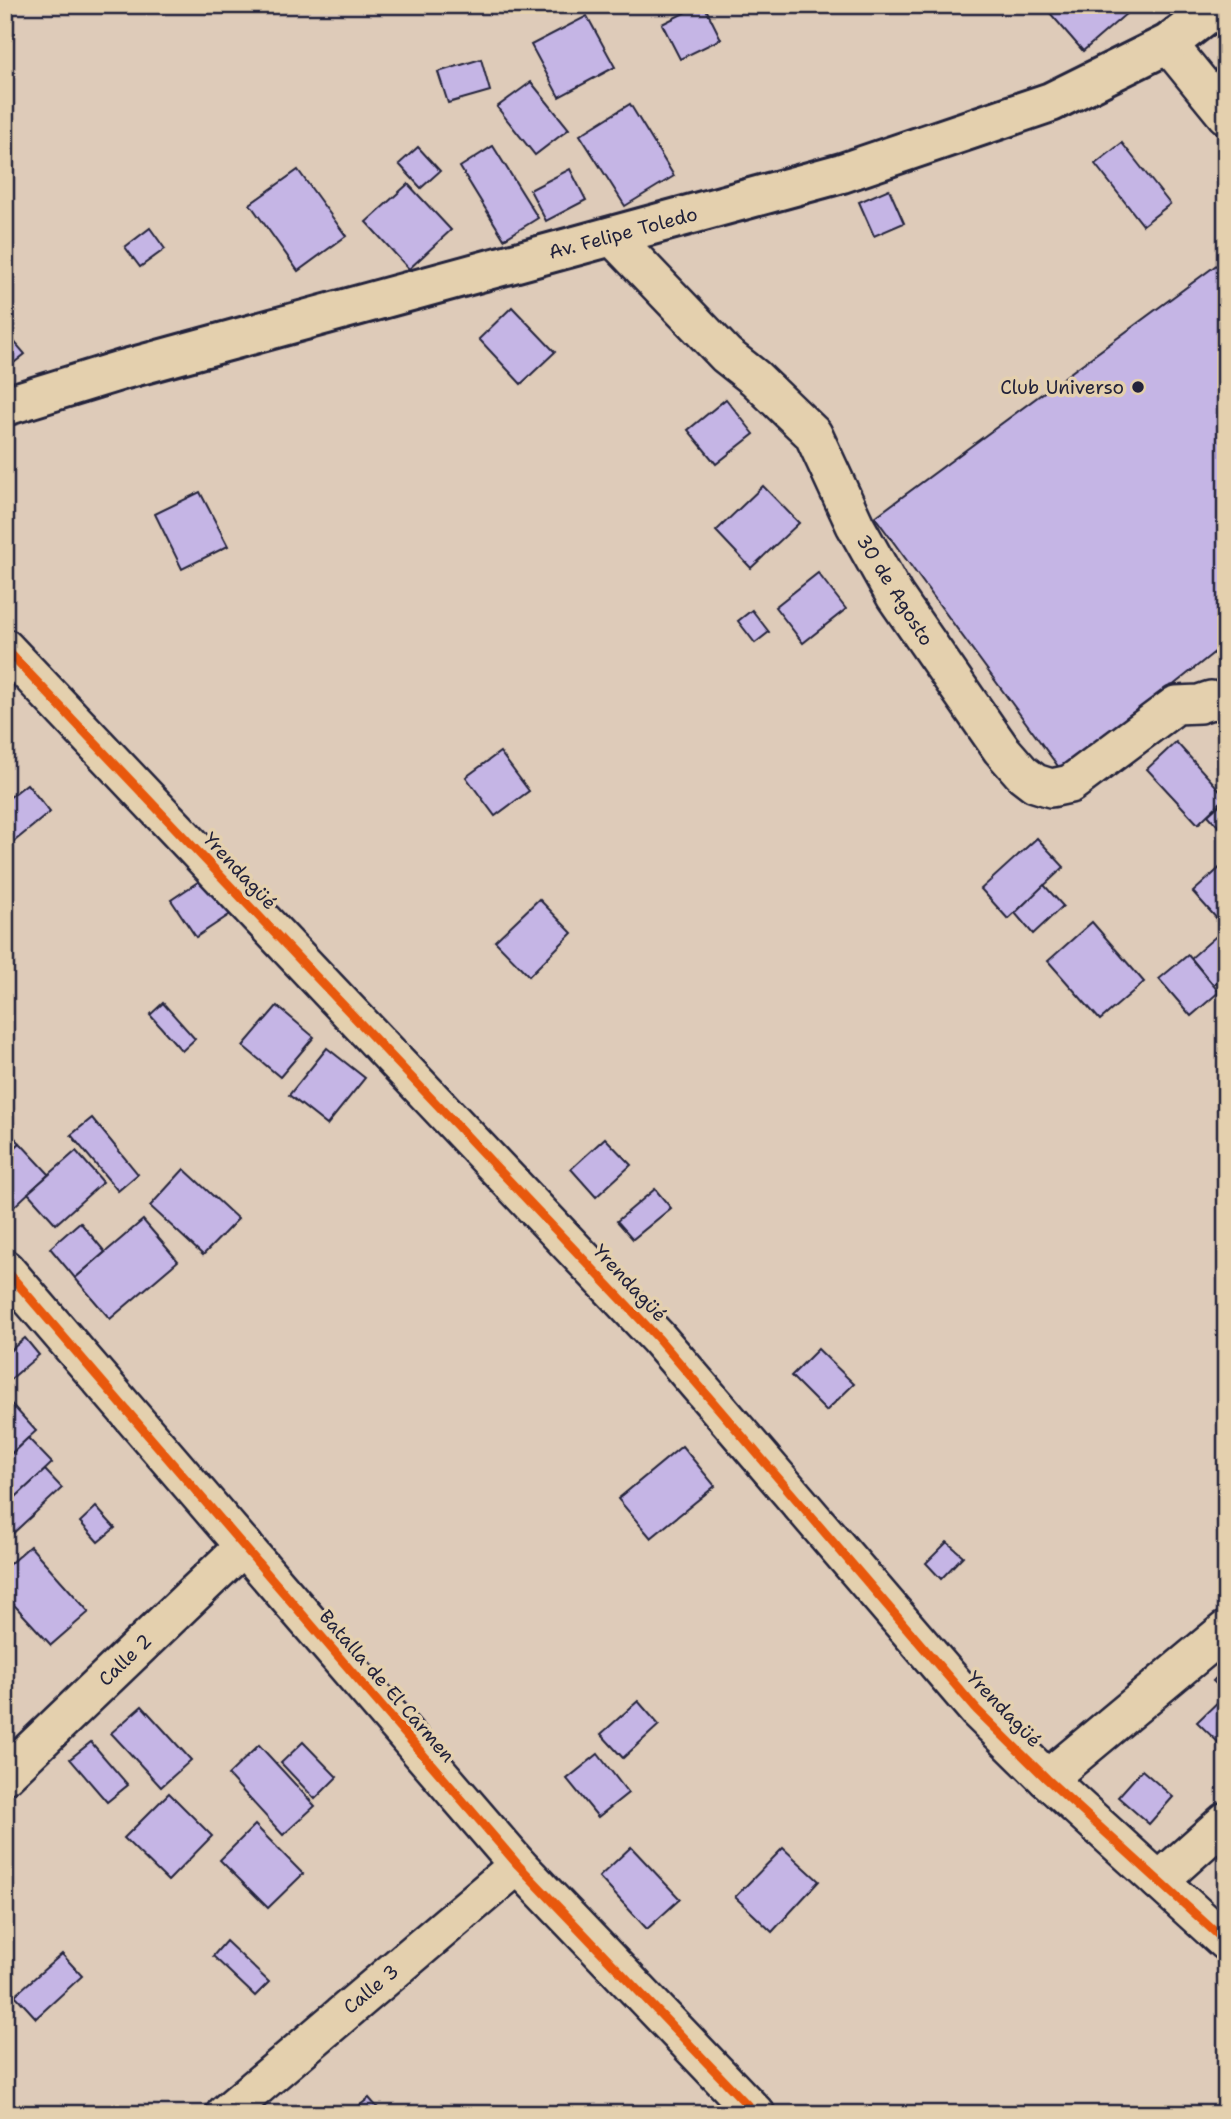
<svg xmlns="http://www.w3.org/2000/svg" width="1231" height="2119" font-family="'Shantell Sans',sans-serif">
	<rect width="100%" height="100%" fill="#decbb9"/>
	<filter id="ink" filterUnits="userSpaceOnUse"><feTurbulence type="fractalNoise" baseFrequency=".0143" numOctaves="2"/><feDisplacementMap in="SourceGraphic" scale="14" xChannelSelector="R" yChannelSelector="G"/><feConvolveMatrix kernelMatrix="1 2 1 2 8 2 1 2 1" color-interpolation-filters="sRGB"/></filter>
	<g filter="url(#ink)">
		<g fill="#c5b5e5" stroke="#22223b" stroke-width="2">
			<path d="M700,5H704L721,39L680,59L662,24Z"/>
			<path d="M1043,5H1120L1127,13L1083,51Z"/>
			<path d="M587,16L615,67L559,97L531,45Z"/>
			<path d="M481,59L490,91L448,103L438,72Z"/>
			<path d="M531,82L569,129L535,155L497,107Z"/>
			<path d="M630,104L674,176L625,206L580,135Z"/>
			<path d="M1122,143L1170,204L1143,225L1095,164Z"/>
			<path d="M493,146L538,218L504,239L460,167Z"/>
			<path d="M418,147L440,171L421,188L399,164Z"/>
			<path d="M570,169L586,200L546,221L530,190Z"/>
			<path d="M298,170L346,236L298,271L250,204Z"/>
			<path d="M408,184L451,230L409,269L366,222Z"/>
			<path d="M889,189L904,223L874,236L859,202Z"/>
			<path d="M150,228L165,249L140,267L125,247Z"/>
			<path d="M1226,258V643L1063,773L875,517Z"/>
			<path d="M512,307L555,352L521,384L479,339Z"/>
			<path d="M5,331L25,354L5,370Z"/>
			<path d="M726,399L754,434L716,464L688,430Z"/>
			<path d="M763,486L799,523L751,568L716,531Z"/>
			<path d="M200,492L228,546L182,569L155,514Z"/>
			<path d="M818,573L846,609L803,643L775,607Z"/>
			<path d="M752,610L769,632L755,643L738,621Z"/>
			<path d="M1176,742L1226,797L1198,824L1147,769Z"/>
			<path d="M500,752L529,791L495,816L466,777Z"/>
			<path d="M27,784L50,812L5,849V801Z"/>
			<path d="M1226,799V835L1208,815Z"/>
			<path d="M1037,838L1064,867L1008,919L981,889Z"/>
			<path d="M1224,864L1226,866V915L1219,921L1193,892Z"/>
			<path d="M207,876L232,913L196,937L171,900Z"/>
			<path d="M1044,885L1063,906L1033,934L1015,913Z"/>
			<path d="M539,899L572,933L529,976L495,941Z"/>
			<path d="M1092,922L1144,982L1100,1020L1048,961Z"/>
			<path d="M1222,931L1226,935V975L1213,985L1191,958Z"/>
			<path d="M1188,955L1219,992L1191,1016L1159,979Z"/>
			<path d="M163,1003L195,1039L182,1051L150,1015Z"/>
			<path d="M277,1006L314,1037L280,1077L243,1046Z"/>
			<path d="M327,1048L365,1078L327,1125L289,1095Z"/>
			<path d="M92,1118L138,1174L118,1191L71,1135Z"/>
			<path d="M5,1128L20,1143L5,1157Z"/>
			<path d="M605,1138L631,1165L596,1197L571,1169Z"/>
			<path d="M20,1143L49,1174L5,1215V1157Z"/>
			<path d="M76,1151L103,1182L56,1224L28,1193Z"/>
			<path d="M184,1169L238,1219L203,1255L150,1206Z"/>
			<path d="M655,1189L671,1208L633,1239L617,1221Z"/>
			<path d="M143,1220L178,1261L110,1319L75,1278Z"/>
			<path d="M80,1222L105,1252L75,1278L50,1248Z"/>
			<path d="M25,1338L39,1355L5,1384V1355Z"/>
			<path d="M818,1349L854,1384L826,1411L791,1376Z"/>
			<path d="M5,1397L36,1431L5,1459Z"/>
			<path d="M28,1438L52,1463L7,1506L5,1505V1460Z"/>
			<path d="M682,1446L715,1486L651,1538L618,1499Z"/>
			<path d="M45,1470L62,1488L9,1537L5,1533V1507Z"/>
			<path d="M96,1507L115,1528L98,1542L80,1522Z"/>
			<path d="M947,1542L963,1556L941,1579L926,1563Z"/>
			<path d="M30,1546L89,1612L51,1645L5,1595V1568Z"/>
			<path d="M1226,1668V1693L1213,1681Z"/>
			<path d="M1224,1696L1226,1698V1750L1197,1722Z"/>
			<path d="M638,1701L659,1725L623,1758L601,1734Z"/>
			<path d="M142,1706L191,1760L161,1787L111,1733Z"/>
			<path d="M91,1742L128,1785L107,1802L70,1759Z"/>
			<path d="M303,1742L337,1777L315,1799L281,1763Z"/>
			<path d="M259,1745L315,1806L283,1835L228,1775Z"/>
			<path d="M598,1754L628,1793L598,1817L567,1779Z"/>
			<path d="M1142,1770L1173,1797L1149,1824L1118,1797Z"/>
			<path d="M169,1793L212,1836L168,1881L124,1838Z"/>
			<path d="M255,1825L303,1874L268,1908L220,1860Z"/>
			<path d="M631,1847L680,1899L647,1929L599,1877Z"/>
			<path d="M783,1848L819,1881L772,1932L735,1897Z"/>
			<path d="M226,1941L269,1982L255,1996L213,1956Z"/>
			<path d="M62,1954L82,1976L36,2018L15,1995Z"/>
			<path d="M369,2098L383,2114H349Z"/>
		</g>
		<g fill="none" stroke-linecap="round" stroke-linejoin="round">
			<g stroke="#22223b" stroke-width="42">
				<g id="minor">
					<path d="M1168,44L1226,115"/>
					<path d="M612,236L726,355L755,378L813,434L855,525L895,596L1001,749L1022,773L1035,783L1051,788L1070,784L1176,705L1199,704L1211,700L1226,702"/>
					<path d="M5,648L658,1338L977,1710L1047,1779L1226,1942"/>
					<path d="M5,1269L518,1865L756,2114"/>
					<path d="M5,1775L244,1546"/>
					<path d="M1047,1779L1226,1630"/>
					<path d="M1159,1881L1226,1821"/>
					<path d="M225,2114L518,1865"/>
				</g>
			</g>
			<g stroke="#22223b" stroke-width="44">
				<path id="major" d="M5,406L122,370L842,173L1051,102L1168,44L1219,5"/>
			</g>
			<use href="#minor" stroke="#e4d0ae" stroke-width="37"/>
			<use href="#major" stroke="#e4d0ae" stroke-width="38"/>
			<g stroke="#e4d0ae" stroke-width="13">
				<g id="cycleway">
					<path d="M5,648L658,1338L977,1710L1047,1779L1226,1942"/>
					<path d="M5,1269L518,1865L756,2114"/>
				</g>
			</g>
			<use href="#cycleway" stroke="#e8590c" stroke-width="9"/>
		</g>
	</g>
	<circle fill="#22223b" stroke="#e4d0ae" stroke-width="2.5" cx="1138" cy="387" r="7"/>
	<g text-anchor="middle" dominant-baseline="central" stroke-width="7" stroke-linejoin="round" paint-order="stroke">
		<g font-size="19" fill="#22223b" stroke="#e4d0ae">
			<text transform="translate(623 233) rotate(-15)">Av. Felipe Toledo</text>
			<text transform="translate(895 590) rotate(58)">30 de Agosto</text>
			<text transform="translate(240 871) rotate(47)">Yrendagüé</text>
			<text transform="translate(630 1283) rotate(47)">Yrendagüé</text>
			<text transform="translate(125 1660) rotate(-44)">Calle 2</text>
			<text transform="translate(387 1686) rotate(49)">Batalla de El Carmen</text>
			<text transform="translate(1004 1709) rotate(46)">Yrendagüé</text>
			<text transform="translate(371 1989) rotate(-40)">Calle 3</text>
		</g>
		<g font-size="19" fill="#22223b" stroke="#e4d0ae" text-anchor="end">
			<text x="1124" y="387">Club Universo</text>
		</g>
	</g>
	<rect width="1231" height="2119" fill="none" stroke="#e4d0ae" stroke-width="28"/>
	<rect x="14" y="14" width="1203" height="2091" fill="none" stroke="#22223b" stroke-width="2.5" filter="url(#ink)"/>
</svg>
